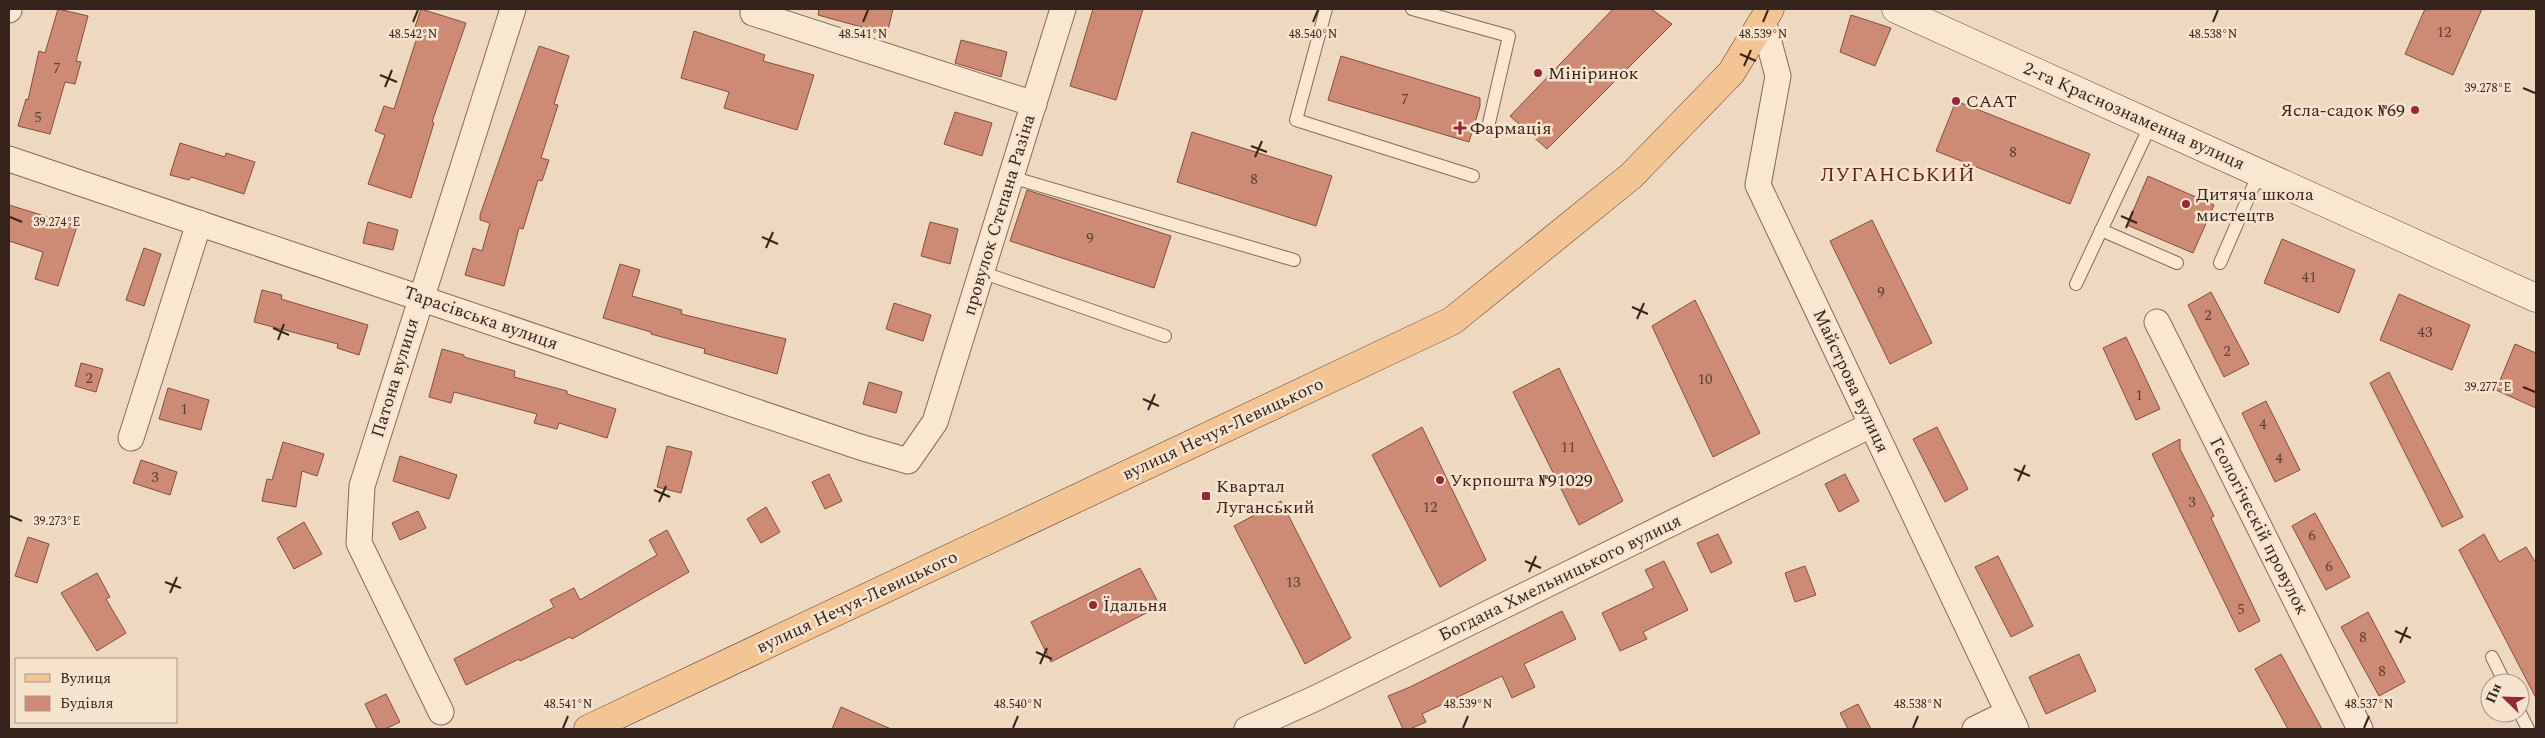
<svg xmlns="http://www.w3.org/2000/svg" width="2545" height="738" font-family="Spectral,serif">
	<rect width="100%" height="100%" fill="#eed8bf"/>
	<g fill="#cd8a74" stroke="#864d3d">
		<path d="M58,9L88,16L76,61L81,62L75,84L65,82L50,134L18,126L26,99L28,100L39,51L45,53Z"/>
		<path d="M421,9L466,23L432,122L434,123L411,198L368,184L385,135L375,131L384,106L394,109L420,28L415,27Z"/>
		<path d="M819,9H893L887,34L818,15Z"/>
		<path d="M1093,9H1143L1116,100L1070,86Z"/>
		<path d="M1613,9H1651L1672,24L1547,149L1510,116Z"/>
		<path d="M2425,9H2482L2453,75L2405,54Z"/>
		<path d="M1851,15L1891,28L1875,66L1840,52Z"/>
		<path d="M694,31L765,55L763,61L814,75L797,130L724,108L729,92L681,78Z"/>
		<path d="M961,40L1007,52L1001,77L955,63Z"/>
		<path d="M539,46L569,56L554,104L558,105L541,158L549,160L542,181L538,180L523,229L519,228L504,286L465,275L473,248L482,251L490,223L480,220V215Z"/>
		<path d="M1341,56L1480,98V106L1469,142L1328,100Z"/>
		<path d="M1956,101L2090,154L2070,204L1936,151Z"/>
		<path d="M955,112L992,123L982,156L944,144Z"/>
		<path d="M1192,132L1332,176L1316,226L1177,182Z"/>
		<path d="M180,143L225,157L226,153L255,162L244,194L191,177L189,180L170,175Z"/>
		<path d="M2148,176L2214,205L2193,253L2127,225Z"/>
		<path d="M1027,190L1171,236L1154,288L1010,241Z"/>
		<path d="M9,205L77,226L58,286L35,279L43,252L9,241Z"/>
		<path d="M1872,220L1932,343L1890,364L1830,241Z"/>
		<path d="M368,222L398,230L393,250L363,243Z"/>
		<path d="M930,222L958,229L950,264L921,256Z"/>
		<path d="M2282,239L2355,270L2339,313L2264,283Z"/>
		<path d="M144,248L161,254L144,306L126,300Z"/>
		<path d="M620,264L640,270L632,296L682,310L681,314L786,339L777,374L704,353L705,349L651,334V332L603,318Z"/>
		<path d="M262,290L282,295L281,299L368,325L359,355L337,348L338,344L254,322Z"/>
		<path d="M2211,292L2249,364L2224,377L2188,305Z"/>
		<path d="M2399,294L2470,325L2452,370L2380,340Z"/>
		<path d="M1695,300L1760,433L1713,457L1652,326Z"/>
		<path d="M894,303L931,315L923,341L886,329Z"/>
		<path d="M2126,337L2160,409L2136,420L2103,348Z"/>
		<path d="M2515,344L2536,353V408L2496,390Z"/>
		<path d="M442,349L464,355V357L515,371L514,377L567,391V394L616,409L607,438L559,423L557,429L534,423L537,414L454,392L451,403L429,397Z"/>
		<path d="M81,363L103,369L96,392L75,386Z"/>
		<path d="M1559,368L1623,501L1579,525L1513,392Z"/>
		<path d="M2389,372L2463,517L2442,527L2370,383Z"/>
		<path d="M869,382L902,392L896,413L863,404Z"/>
		<path d="M168,388L209,400L201,430L159,419Z"/>
		<path d="M2266,401L2300,470L2275,482L2242,413Z"/>
		<path d="M1422,427L1486,560L1440,587L1372,455Z"/>
		<path d="M1937,427L1968,489L1945,502L1913,439Z"/>
		<path d="M2180,439V449L2214,516L2211,518L2260,621L2239,632L2152,454Z"/>
		<path d="M283,442L324,454L317,476L302,471L296,507L262,501L267,479L272,480Z"/>
		<path d="M667,446L692,452L681,493L657,487Z"/>
		<path d="M400,456L457,475L449,499L393,481Z"/>
		<path d="M141,460L177,472L170,495L133,483Z"/>
		<path d="M829,474L842,501L825,509L812,482Z"/>
		<path d="M1845,474L1859,501L1839,512L1825,484Z"/>
		<path d="M1281,501L1351,638L1305,664L1234,526Z"/>
		<path d="M766,507L780,532L761,543L747,519Z"/>
		<path d="M418,511L426,528L400,540L392,523Z"/>
		<path d="M2315,513L2350,577L2326,590L2292,526Z"/>
		<path d="M304,522L322,554L294,569L277,538Z"/>
		<path d="M667,530L689,572L572,639L570,637L520,661L519,659L466,685L454,659L554,607L550,600L574,588L580,600L657,555L649,540Z"/>
		<path d="M1718,534L1732,563L1711,573L1697,543Z"/>
		<path d="M2484,534L2499,562L2526,547L2536,563V698L2459,550Z"/>
		<path d="M28,537L49,544L37,583L15,576Z"/>
		<path d="M1998,556L2033,626L2011,637L1975,567Z"/>
		<path d="M1664,561L1688,610L1643,632L1647,639L1620,651L1602,613L1654,588L1645,570Z"/>
		<path d="M1805,566L1816,595L1795,602L1785,573Z"/>
		<path d="M1140,568L1160,606L1051,662L1031,622Z"/>
		<path d="M97,573L110,597L106,599L126,633L97,651L61,593Z"/>
		<path d="M1562,611L1576,639L1524,664L1535,687L1512,698L1502,676L1422,714L1426,722L1410,729H1403L1388,696L1410,687Z"/>
		<path d="M2368,612L2405,682L2379,696L2341,627Z"/>
		<path d="M2079,654L2096,691L2046,714L2029,677Z"/>
		<path d="M2281,654L2300,689L2322,729H2288L2255,669Z"/>
		<path d="M386,694L400,722L385,729H377L365,704Z"/>
		<path d="M1858,704L1871,729H1848L1840,713Z"/>
		<path d="M841,707L891,729H832Z"/>
	</g>
	<g fill="none" stroke-linecap="round" stroke-linejoin="round">
		<g stroke="#876857" stroke-width="14">
			<g id="lane">
				<path d="M1326,9L1296,120L1473,176"/>
				<path d="M1412,9L1509,36L1489,123"/>
				<path d="M1011,177L1294,260"/>
				<path d="M2101,230L2177,263"/>
				<path d="M2220,263L2259,173"/>
				<path d="M981,272L1165,336"/>
				<path d="M2076,284L2151,124"/>
				<path d="M2492,657L2505,683"/>
				<path d="M2520,713L2528,729"/>
			</g>
		</g>
		<g stroke="#876857" stroke-width="27">
			<g id="street">
				<path d="M9,10V9"/>
				<path d="M753,13L1034,104"/>
				<path d="M1763,20L1778,76L1758,185L2016,729"/>
				<path d="M9,159L860,447L908,461L935,422L1063,9"/>
				<path d="M2157,322L2360,729"/>
				<path d="M131,438L199,223"/>
				<path d="M441,712L359,543L362,486L513,9"/>
				<path d="M1247,729L1314,699L1871,425"/>
				<path d="M1975,729L2008,713"/>
			</g>
		</g>
		<g stroke="#684a3b" stroke-width="29">
			<path id="secondary" d="M1896,9L2536,298"/>
		</g>
		<g stroke="#54382c" stroke-width="29">
			<path id="primary" d="M588,729L1452,321L1631,176L1731,73L1770,9"/>
		</g>
		<use href="#lane" stroke="#f9e7d2" stroke-width="12"/>
		<use href="#street" stroke="#f9e7d2" stroke-width="25"/>
		<use href="#secondary" stroke="#f9e7d2" stroke-width="28"/>
		<use href="#primary" stroke="#f3c595" stroke-width="28"/>
	</g>
	<path fill="none" stroke="#36241c" stroke-width="2" d="M413,22L418,10M863,22L868,10M1313,22L1318,10M1763,22L1768,10M2213,22L2218,10M1740,54L1756,61M1744,66L1751,50M380,75L397,82M385,87L392,70M2523,88L2535,93M1251,146L1267,152M1255,157L1262,141M2121,216L2137,223M10,217L22,222M2126,228L2133,211M762,237L778,244M766,248L773,232M1632,307L1648,314M1637,319L1644,303M273,328L289,335M278,340L284,324M2523,387L2535,392M1143,399L1159,406M1148,410L1155,394M2014,469L2030,476M2018,481L2025,465M654,490L670,497M659,502L666,486M10,516L22,521M1525,561L1541,568M1529,572L1536,556M165,582L181,588M170,593L177,577M2395,631L2411,638M2400,643L2407,627M1036,652L1052,659M1040,664L1047,648M563,728L568,716M1013,728L1018,716M1463,728L1468,716M1913,728L1918,716M2364,728L2369,716"/>
	<g fill="#96273b" stroke="#f6e3ce" stroke-width="2">
		<circle cx="1538" cy="73" r="5"/>
		<circle cx="1956" cy="101" r="5"/>
		<circle cx="2415" cy="110" r="5"/>
		<path d="M1457.5 120.5h5v5h5v5h-5v5h-5v-5h-5v-5h5z"/>
		<circle cx="2186" cy="204" r="5"/>
		<circle cx="1440" cy="480" r="5"/>
		<rect x="1201" y="491" width="10" height="10" rx="2.5"/>
		<circle cx="1093" cy="605" r="5"/>
	</g>
	<g text-anchor="middle" dominant-baseline="central" stroke-width="5" stroke-linejoin="round" paint-order="stroke">
		<g font-size="15" fill="#5c3e32">
			<text x="2444" y="32">12</text>
			<text x="57" y="68">7</text>
			<text x="1405" y="99">7</text>
			<text x="38" y="117">5</text>
			<text x="2013" y="152">8</text>
			<text x="1254" y="179">8</text>
			<text x="1090" y="238">9</text>
			<text x="2309" y="277">41</text>
			<text x="1881" y="292">9</text>
			<text x="2208" y="315">2</text>
			<text x="2425" y="332">43</text>
			<text x="2227" y="351">2</text>
			<text x="89" y="378">2</text>
			<text x="1705" y="379">10</text>
			<text x="2139" y="395">1</text>
			<text x="184" y="409">1</text>
			<text x="2263" y="424">4</text>
			<text x="1568" y="447">11</text>
			<text x="2279" y="458">4</text>
			<text x="155" y="477">3</text>
			<text x="2192" y="502">3</text>
			<text x="1430" y="507">12</text>
			<text x="2312" y="535">6</text>
			<text x="2329" y="566">6</text>
			<text x="1293" y="582">13</text>
			<text x="2241" y="609">5</text>
			<text x="2363" y="637">8</text>
			<text x="2382" y="671">8</text>
		</g>
		<g font-size="18" fill="#36241c" stroke="#f6e3ce" text-anchor="start">
			<text x="1548" y="73">Мініринок</text>
			<text x="1966" y="101">СААТ</text>
			<text x="2405" y="110" text-anchor="end">Ясла-садок №69</text>
			<text x="1470" y="128">Фармація</text>
			<text x="2196" y="194">Дитяча школа<tspan x="2196" dy="21">мистецтв</tspan></text>
			<text x="1450" y="480">Укрпошта №91029</text>
			<text x="1216" y="486">Квартал<tspan x="1216" dy="21">Луганський</tspan></text>
			<text x="1103" y="605">Їдальня</text>
		</g>
		<g font-size="18" fill="#36241c" stroke="#f6e3ce">
			<text transform="translate(2134 116) rotate(24)">2-га Краснознаменна вулиця</text>
			<text transform="translate(999 215) rotate(-73)">провулок Степана Разіна</text>
			<text transform="translate(481 318) rotate(19)">Тарасівська вулиця</text>
			<text transform="translate(395 378) rotate(-73)">Патона вулиця</text>
			<text transform="translate(1851 381) rotate(65)">Майстрова вулиця</text>
			<text transform="translate(1223 429) rotate(-25)">вулиця Нечуя-Левицького</text>
			<text transform="translate(2259 526) rotate(63)">Гєологічєскій провулок</text>
			<text transform="translate(1560 578) rotate(-26)">Богдана Хмельницького вулиця</text>
			<text transform="translate(857 602) rotate(-25)">вулиця Нечуя-Левицького</text>
		</g>
		<g font-size="20" letter-spacing="1" fill="#631d1b" stroke="#f6e3ce">
			<text x="1898" y="175">ЛУГАНСЬКИЙ</text>
		</g>
	</g>
	<g font-size="12" text-anchor="middle" fill="#36241c" stroke="#f6e3ce" stroke-width="5" stroke-linejoin="round" paint-order="stroke">
		<text x="413" y="38">48.542°N</text>
		<text x="863" y="38">48.541°N</text>
		<text x="1313" y="38">48.540°N</text>
		<text x="1763" y="38">48.539°N</text>
		<text x="2213" y="38">48.538°N</text>
		<text x="2488" y="92">39.278°E</text>
		<text x="57" y="226">39.274°E</text>
		<text x="2488" y="391">39.277°E</text>
		<text x="57" y="525">39.273°E</text>
		<text x="568" y="708">48.541°N</text>
		<text x="1018" y="708">48.540°N</text>
		<text x="1468" y="708">48.539°N</text>
		<text x="1918" y="708">48.538°N</text>
		<text x="2369" y="708">48.537°N</text>
	</g>
	<rect width="2545" height="738" fill="none" stroke="#36241c" stroke-width="20"/>
	<rect x="15" y="658" width="162" height="65" fill="#f6e3ce" stroke="#a99787"/>
	<rect x="25" y="674" width="25" height="8" fill="#f3c595" stroke="#a99787"/>
	<text x="60" y="683" font-size="15" fill="#36241c">Вулиця</text>
	<rect x="25" y="696" width="25" height="15" fill="#cd8a74" stroke="#a99787"/>
	<text x="60" y="708" font-size="15" fill="#36241c">Будівля</text>
	<g transform="translate(2505 698) rotate(293)"><circle r="24" fill="#f6e3ce" stroke="#a99787"/>
	<path d="M0-4L9 19L0 12L-9 19Z" fill="#96273b"/>
	<text y="-8" font-size="14" font-weight="bold" text-anchor="middle" fill="#36241c">Пн</text>
	</g>
</svg>
